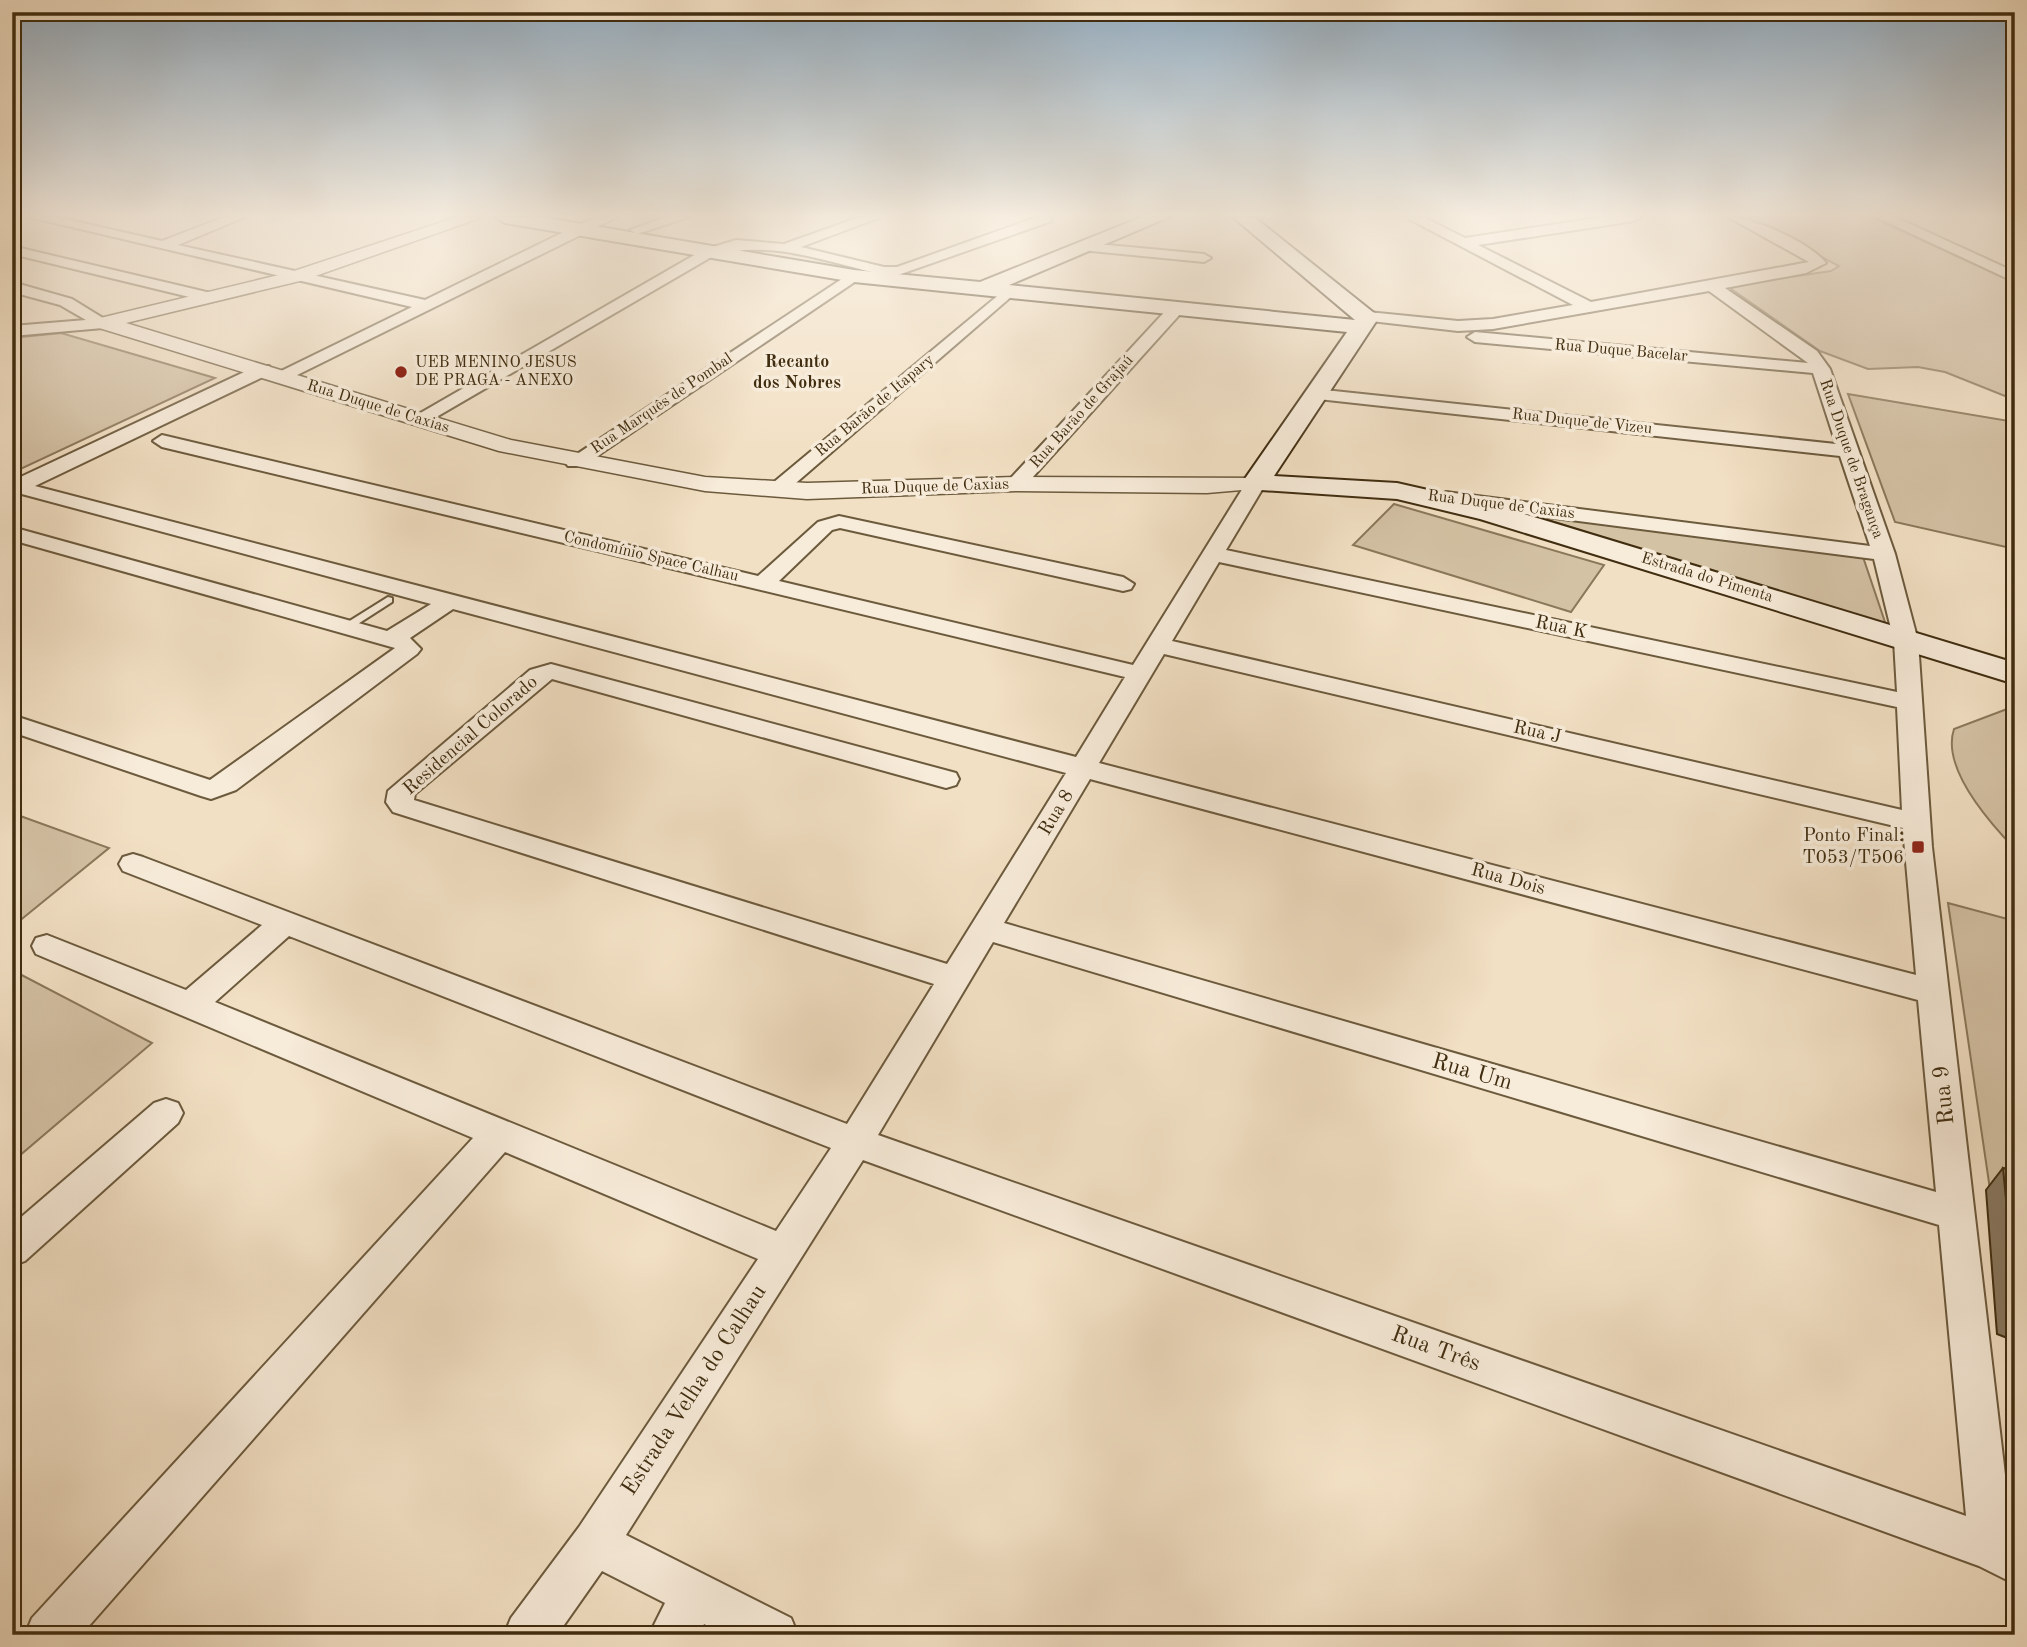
<svg xmlns="http://www.w3.org/2000/svg" width="2027" height="1647" font-family="'Old Standard TT',serif">
	<rect width="100%" height="100%" fill="#f2e0c4"/>
	<filter id="stains"><feTurbulence type="fractalNoise" baseFrequency=".00286" numOctaves="4"/><feColorMatrix values="0 0 0 0 .2 0 0 0 0 .09 0 0 0 0 .02 0 0 0 .5 -.17"/></filter>
	<radialGradient id="worn" r=".72"><stop offset=".6" stop-color="#630" stop-opacity="0"/><stop offset="1" stop-color="#630" stop-opacity=".3"/></radialGradient>
	<g fill="#d4c2a5" stroke="#8a785a" stroke-width="2">
		<path d="M1745,217H1871L2015,283V400L1945,372L1918,367L1868,369L1820,351L1727,286L1831,271L1839,266Z"/>
		<path d="M61,333L215,378L12,473V338Z"/>
		<path d="M1848,394L2015,422V549L1895,522Z"/>
		<path d="M1394,504L1604,565L1571,612L1353,545Z"/>
		<path d="M1529,514L1863,557L1887,628Z"/>
		<path d="M2015,706V849C1989,822 1941,768 1954,729Z"/>
		<path d="M12,813L109,848L12,927Z"/>
		<path d="M1948,903L2015,921V1360Z"/>
		<path d="M12,970L152,1043L12,1162Z"/>
	</g>
	<g fill="none" stroke-linecap="round" stroke-linejoin="round">
		<g stroke="#6c5a3d" stroke-width="4">
			<path id="service" d="M388,597L392,598V602L350,629H342L340,627Z"/>
		</g>
		<g stroke="#6c5a3d" stroke-width="4">
			<g id="minor">
				<path d="M29,217H56L162,241L224,217H245L178,245L425,300L572,228L597,217H617L283,382L277,381L274,377L277,373L412,307Z"/>
				<path d="M666,217H689L637,234L630,230Z"/>
				<path d="M860,217H881L801,247L884,267H897L1037,217H1051L1052,221L898,275H884C830,263 768,238 713,256L426,423H412L410,419L703,250L736,240L784,244Z"/>
				<path d="M1405,217H1423L1465,238L1604,217H1641L1634,221L1478,245L1591,302L1809,262L1728,217C1754,217 1810,243 1826,263L1806,273L1725,288L1817,351L1830,369L1895,554L1918,641L1932,847L2012,1535L2015,1536V1584L1979,1566L863,1160L626,1535L791,1618L798,1635H725L704,1624L699,1635H649L665,1603L602,1571L557,1635H504L511,1618L579,1527L758,1259L505,1152L81,1635H25L32,1618L473,1138L36,954L32,946L36,938L47,935L186,990L262,925L123,871L119,864L123,857L133,854L143,857L847,1124L934,984L393,812L386,802L388,791L530,670L551,664L956,773L959,779L956,785L946,788L552,679L415,794L414,800L947,964L1066,773L453,609L410,638L421,649L417,654L236,790L211,799L201,796L12,732V715L210,780L395,648L12,540V527L387,631L431,604L18,493L12,495V481L257,366H269L272,370L269,374L35,486L1076,757L1125,677L162,447L153,441L162,435L758,576L818,522L839,516L1123,577L1134,584L1131,589L1123,591L840,528L832,530L779,581L1133,665L1246,483L1256,477L1266,483L1226,550L1897,692L1894,641L1874,559L1446,504L1436,498L1446,492L1870,546L1840,456L1309,398L1306,394L1309,390L1315,389L1836,444L1813,373L1475,342L1467,337L1475,332L1808,363L1709,291L1493,329L1458,331L1362,320L1360,317L1368,312L1458,321L1493,319L1573,305ZM1219,562L1897,707L1902,810L1172,641ZM1164,654L1903,828L1916,975L1099,763ZM1090,779L1918,1000L1936,1192L1004,923ZM289,936L831,1148L776,1231L215,1002ZM993,942L1939,1225L1966,1516L878,1135Z"/>
				<path d="M1876,217H1895L2015,272V282Z"/>
				<path d="M1086,243L1204,254L1211,258L1204,262L1081,250V244Z"/>
				<path d="M12,246L215,294L218,297L210,302L12,254Z"/>
				<path d="M854,271L862,276L859,279L582,466H568L565,462Z"/>
				<path d="M12,282L72,299L111,323L103,328L12,336V326L86,320L60,305L12,292Z"/>
				<path d="M1007,288L1012,290V296L782,495H768L765,491L768,487Z"/>
				<path d="M1176,304L1184,309L1182,312L1023,488H1009L1006,484L1009,480L1170,306Z"/>
				<path d="M166,1099L178,1103L183,1113L178,1123L25,1261L12,1266V1225L154,1103Z"/>
			</g>
		</g>
		<g stroke="#6c5a3d" stroke-width="3">
			<path id="tertiary" d="M457,217H483L304,280L126,323L511,440L705,477L807,483L1016,477L1265,478L1268,483L1265,488L1207,493L1016,491L807,499L705,491L499,451L96,327L93,323L96,319L291,272Z"/>
		</g>
		<g stroke="#402d10" stroke-width="4">
			<path id="secondary" d="M496,217H541L854,270L980,282L1142,217H1169L1009,285L1355,320L1233,217H1254L1379,317L1274,476L1397,483L1498,506L2015,663V684L1480,519L1397,499L1246,489L1242,483L1347,332L854,282L505,223Z"/>
		</g>
		<use href="#service" fill="#f7ebd9" fill-rule="evenodd"/>
		<use href="#minor" fill="#f7ebd9" fill-rule="evenodd"/>
		<use href="#tertiary" fill="#f7ebd9" fill-rule="evenodd"/>
		<use href="#secondary" fill="#f7ebd9" fill-rule="evenodd"/>
	</g>
	<path fill="#87775f" stroke="#402d10" stroke-width="2" d="M2003,1168L2015,1172V1341L1997,1334L1986,1190Z"/>
	<path fill="#9d8a6e" stroke="#402d10" stroke-width="2" d="M2003,1168L2015,1172V1293Z"/>
	<linearGradient id="sky" x2="0" y2="1"><stop stop-color="#93adc1"/><stop offset="0.48" stop-color="#f9f1e4"/><stop offset="1" stop-color="#f9f1e4" stop-opacity="0"/></linearGradient>
	<rect width="2027" height="448" fill="url(#sky)"/>
	<g fill="#8f2418" stroke="#f7ebd9" stroke-width="2.5">
		<circle cx="401" cy="372" r="7"/>
		<rect x="1911" y="840" width="14" height="14" rx="3.5"/>
	</g>
	<g text-anchor="middle" dominant-baseline="central" stroke-width="7" stroke-linejoin="round" paint-order="stroke">
		<g font-size="16" fill="#402d10" stroke="#f7ebd9">
			<text transform="translate(1621 351) rotate(5)">Rua Duque Bacelar</text>
			<text transform="translate(662 404) rotate(-34)">Rua Marquês de Pombal</text>
			<text transform="translate(875 406) rotate(-40)">Rua Barão de Itapary</text>
			<text transform="translate(378 407) rotate(17)">Rua Duque de Caxias</text>
			<text transform="translate(1082 412) rotate(-48)">Rua Barão de Grajaú</text>
			<text transform="translate(1582 422) rotate(6)">Rua Duque de Vizeu</text>
			<text transform="translate(1851 459) rotate(71)">Rua Duque de Bragança</text>
			<text transform="translate(935 487) rotate(-2)">Rua Duque de Caxias</text>
			<text transform="translate(1501 505) rotate(7)">Rua Duque de Caxias</text>
			<text transform="translate(651 557) rotate(13)">Condomínio Space Calhau</text>
			<text transform="translate(1707 578) rotate(17)">Estrada do Pimenta</text>
		</g>
		<g font-size="16" fill="#402d10" stroke="#f7ebd9" text-anchor="start">
			<text x="415" y="363">UEB MENINO JESUS<tspan x="415" dy="18">DE PRAGA - ANEXO</tspan></text>
		</g>
		<g font-size="18" font-weight="bold" fill="#402d10" stroke="#f7ebd9">
			<text x="797" y="362">Recanto<tspan x="797" dy="21">dos Nobres</tspan></text>
		</g>
		<g font-size="19" fill="#402d10" stroke="#f7ebd9">
			<text transform="translate(1561 628) rotate(12)">Rua K</text>
			<text transform="translate(1537 733) rotate(13)">Rua J</text>
			<text transform="translate(471 736) rotate(-41)">Residencial Colorado</text>
			<text transform="translate(1057 813) rotate(-59)">Rua 8</text>
			<text transform="translate(1508 880) rotate(15)">Rua Dois</text>
		</g>
		<g font-size="19" fill="#402d10" stroke="#f7ebd9" text-anchor="end">
			<text x="1904" y="836">Ponto Final:<tspan x="1904" dy="22">T053/T506</tspan></text>
		</g>
		<g font-size="23" fill="#402d10" stroke="#f7ebd9">
			<text transform="translate(1472 1072) rotate(16)">Rua Um</text>
			<text transform="translate(1944 1095) rotate(-96)">Rua 9</text>
			<text transform="translate(1436 1349) rotate(20)">Rua Três</text>
			<text transform="translate(694 1390) rotate(-57)">Estrada Velha do Calhau</text>
		</g>
	</g>
	<rect width="2027" height="1647" fill="none" stroke="#f2e0c4" stroke-width="42"/>
	<rect x="14" y="14" width="1999" height="1619" fill="none" stroke="#402d10" stroke-width="3.5"/>
	<rect x="21" y="21" width="1985" height="1605" fill="none" stroke="#402d10" stroke-width="2"/>
	<rect width="100%" height="100%" filter="url(#stains)"/>
	<rect width="100%" height="100%" fill="url(#worn)"/>
</svg>
